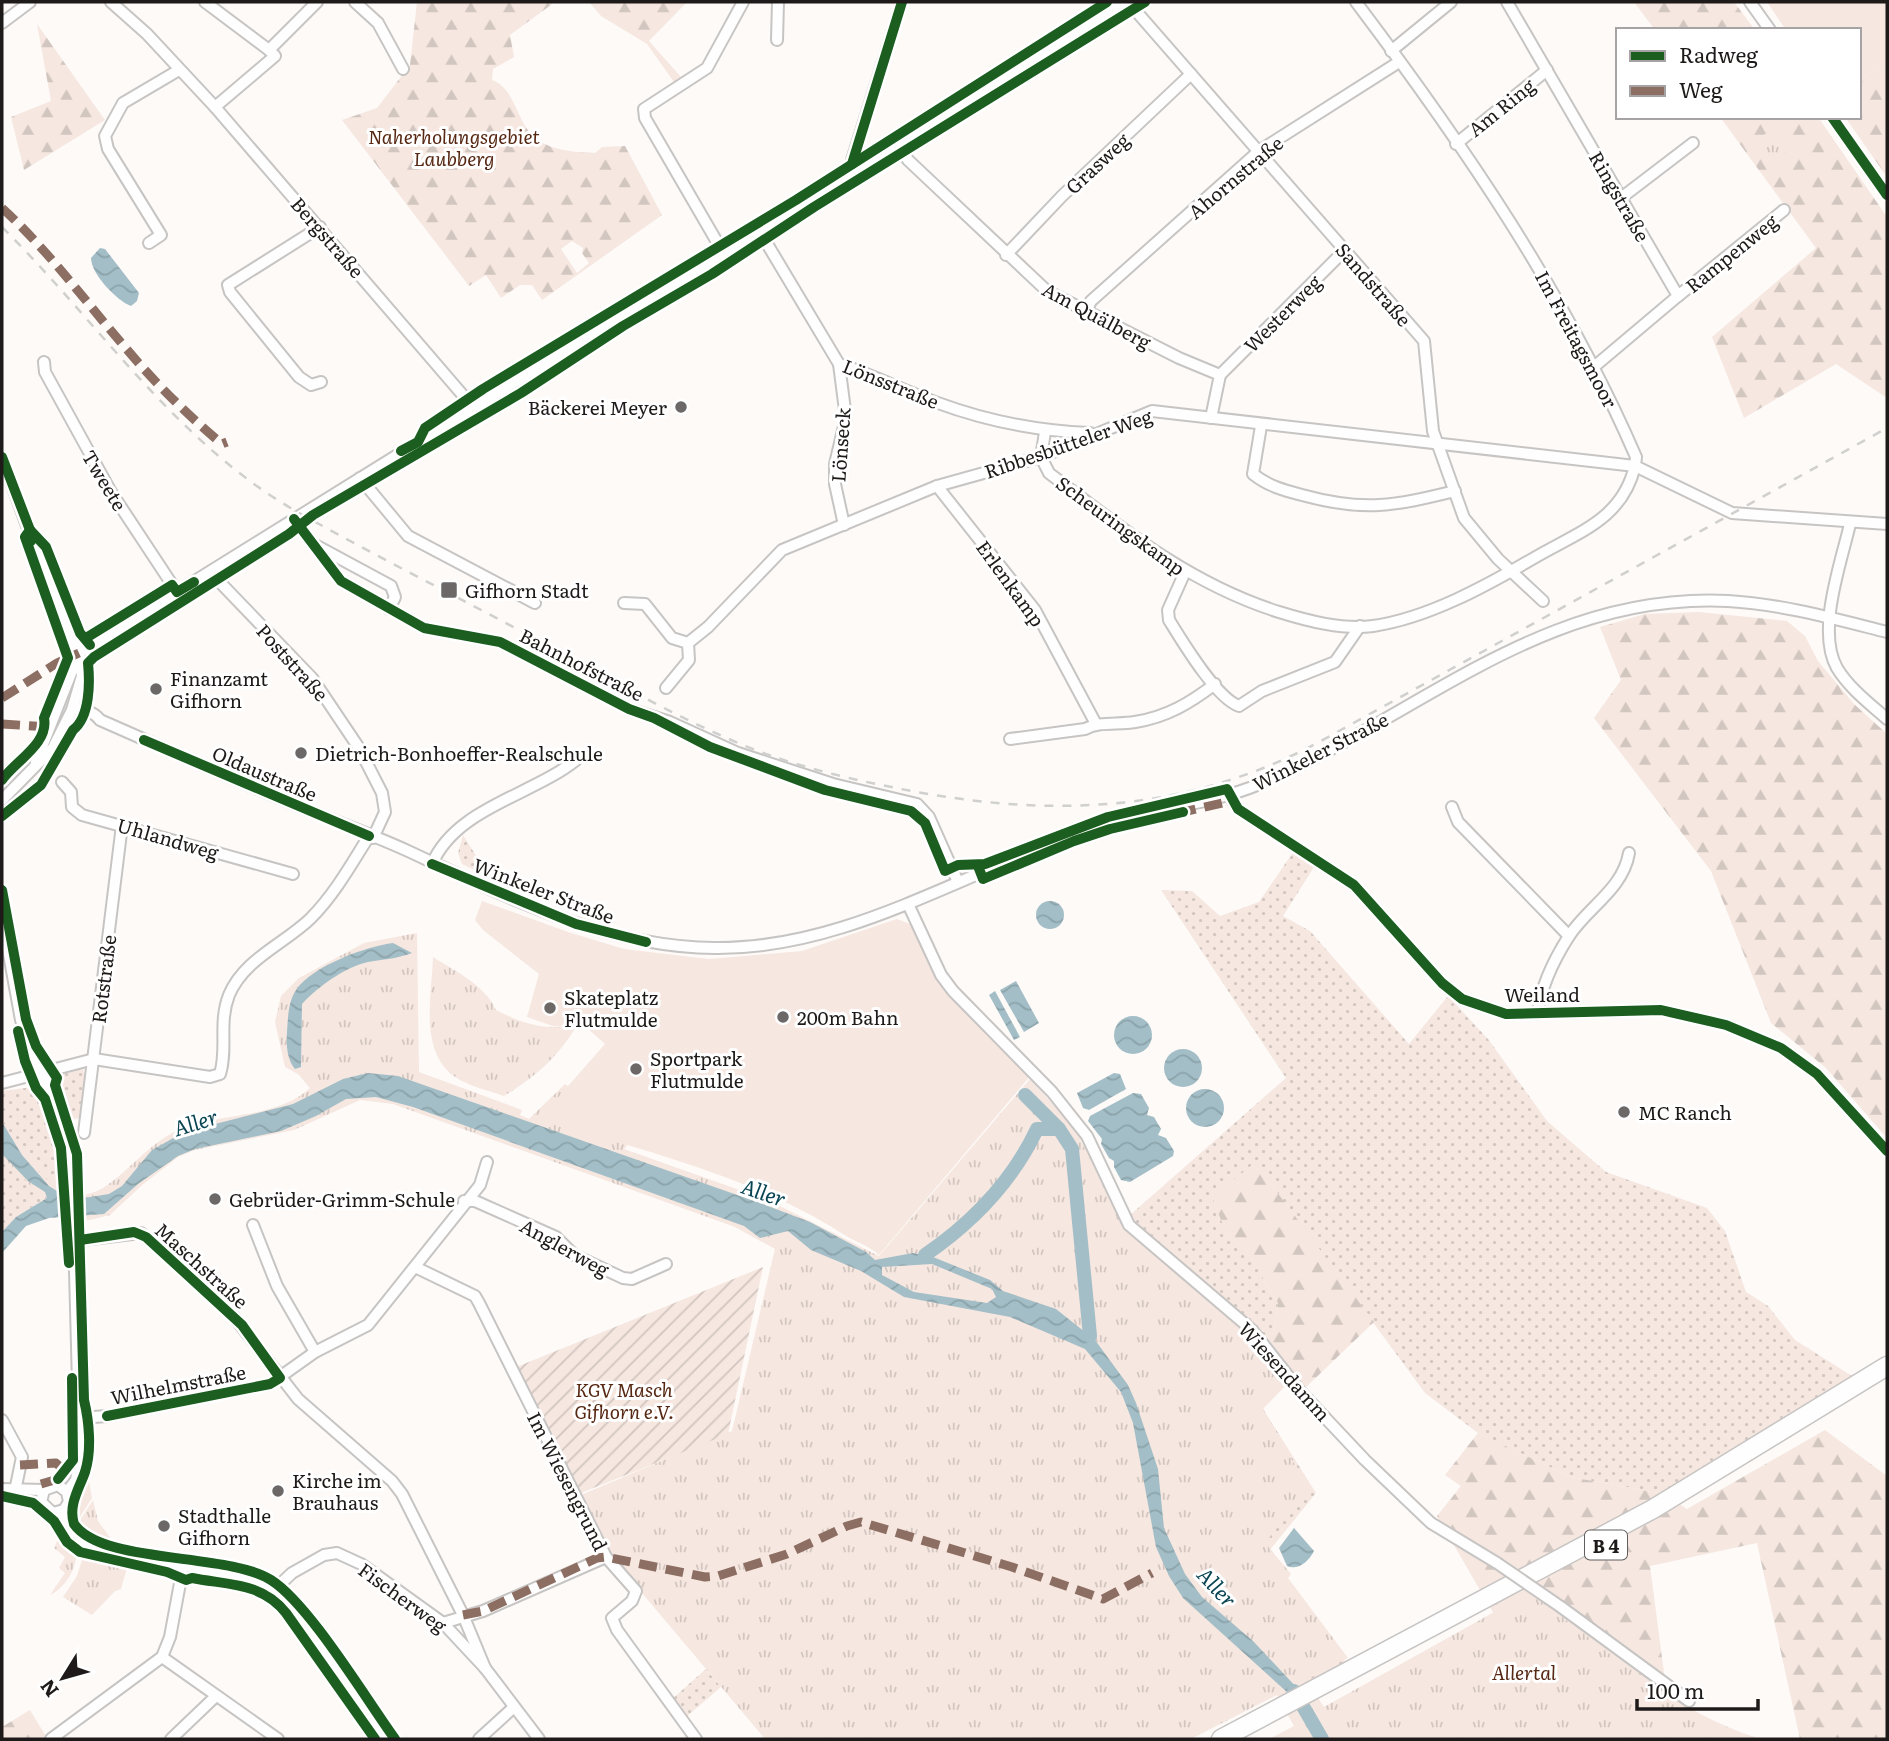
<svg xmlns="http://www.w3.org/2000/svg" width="1889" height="1741" font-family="Literata,serif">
	<defs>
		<pattern id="grass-dots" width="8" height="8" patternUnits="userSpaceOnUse" patternTransform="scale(1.75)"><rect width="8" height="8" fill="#f6e7e0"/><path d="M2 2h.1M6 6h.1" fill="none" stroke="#d2c6c0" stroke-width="1.8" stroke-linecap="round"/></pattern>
		<pattern id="forest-firs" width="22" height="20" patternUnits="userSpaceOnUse" patternTransform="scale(1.75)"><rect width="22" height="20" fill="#f6e7e0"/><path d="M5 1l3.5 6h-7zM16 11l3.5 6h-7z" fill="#d2c6c0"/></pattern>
		<pattern id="park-tufts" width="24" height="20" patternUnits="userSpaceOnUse" patternTransform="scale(1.75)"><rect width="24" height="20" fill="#f6e7e0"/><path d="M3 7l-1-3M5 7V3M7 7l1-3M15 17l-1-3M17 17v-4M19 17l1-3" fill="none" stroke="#d2c6c0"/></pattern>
		<pattern id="garden-furrows" width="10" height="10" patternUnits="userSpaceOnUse" patternTransform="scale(1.75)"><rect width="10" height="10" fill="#f6e7e0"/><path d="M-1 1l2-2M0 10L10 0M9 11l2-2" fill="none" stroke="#d2c6c0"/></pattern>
		<pattern id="water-waves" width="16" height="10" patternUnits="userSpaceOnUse" patternTransform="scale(1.75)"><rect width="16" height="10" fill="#a3bec7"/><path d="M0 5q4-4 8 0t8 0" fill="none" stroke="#8ca3aa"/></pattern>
	</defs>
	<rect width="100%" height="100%" fill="#fdfaf8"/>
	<g fill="url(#grass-dots)">
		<path d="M463,835L490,878L462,864L458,853Z"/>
		<path d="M1294,851L1316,864L1283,916L1310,931L1409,1044L1448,996L1488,1039L1547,1121L1606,1172L1707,1208L1725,1231L1746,1292L1768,1306L1795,1340L1852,1376L1664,1494L1571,1477L1478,1433L1425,1393L1274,1188L1252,1165L1227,1235L1247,1251L1278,1303L1274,1333L1245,1394L1263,1409L1316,1493L1265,1556L1346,1663L1307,1684L1097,1329L1084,1141L1121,1223L1286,1078L1161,890L1192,891L1220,916L1259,902Z"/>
		<path d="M83,1069L85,1074L80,1118L70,1120L57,1085L62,1074Z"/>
		<path d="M25,1088C57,1090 63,1170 65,1196C46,1188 9,1144 3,1125C0,1115 2,1101 2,1091Z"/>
		<path d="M2,1154L45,1192L47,1198L16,1217L2,1232Z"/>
		<path d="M706,1669L721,1687L685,1718L671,1700Z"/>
	</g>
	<g fill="url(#forest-firs)" fill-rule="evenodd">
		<path d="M417,2H555L510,35L514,57L493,69L492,80C515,88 516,120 533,136C549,151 575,152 595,153L602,147L625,146L662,215L542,300L532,285H520L501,298L486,275L469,286L342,120L377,108L410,65ZM572,241L583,248L582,253L589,263L577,273L561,249Z"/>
		<path d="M589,2H687L649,41L681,77L674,82L647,44L601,16Z"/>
		<path d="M1634,2H1734L1755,30H1655Z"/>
		<path d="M37,24L105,120L24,170L11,117L51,101Z"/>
		<path d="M1887,61V177L1845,117H1859V80Z"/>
		<path d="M1720,117H1818L1887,217V398L1836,364L1744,418L1712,337L1816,248Z"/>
		<path d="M1699,612L1787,621L1805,636L1818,661L1854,704L1887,734V1138L1826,1068L1771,1023L1711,871L1594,718L1621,680L1600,627L1645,614Z"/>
		<path d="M1252,1165L1274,1188L1374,1322L1304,1389L1289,1382L1263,1409L1246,1394L1253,1325L1268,1341L1274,1333L1278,1303L1247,1251L1227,1235L1212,1197Z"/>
		<path d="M1825,1430L1887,1476V1739H1800L1757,1543L1650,1566L1669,1711L1494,1614L1437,1516L1461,1486L1445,1475L1478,1433L1571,1477L1664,1494L1687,1509Z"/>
		<path d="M30,1710L47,1738L2,1739V1727Z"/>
	</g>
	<g fill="url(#park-tufts)">
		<path d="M1783,126L1794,148L1771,159L1761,136Z"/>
		<path d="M417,933L419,1072L522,1110L520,1115L529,1119L565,1084L634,1137L624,1149L770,1201L879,1256L1030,1079L1076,1130L1117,1216L1126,1229L1259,1343L1285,1381L1262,1407L1308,1488L1265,1543L1291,1574L1288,1578L1348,1658L1306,1680L1324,1707L1530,1592C1602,1646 1674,1713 1761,1739H1269L1294,1726L1277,1695L1191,1739H765L615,1561L581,1495L732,1431L775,1249L735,1227L393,1104L360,1100L294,1130L195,1150L178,1157L141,1186L110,1215L90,1220L61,1219L40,1191L34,1190L2,1156V1116C6,1137 22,1152 36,1168C99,1241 127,1144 189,1126C227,1114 280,1116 310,1088L298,1074L285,1067L275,1022L281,996L299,978L364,943Z"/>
		<path d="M433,957C455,971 485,985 496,1010C525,1025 546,1031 578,1024C558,1057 537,1076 504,1096C488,1090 462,1085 449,1072C420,1045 432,992 433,957Z"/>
		<path d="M83,1481L89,1482L92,1498L76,1523L78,1487Z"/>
		<path d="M93,1500L98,1521L114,1543L95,1539L77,1525Z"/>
		<path d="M59,1537L76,1553C77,1569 64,1589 50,1595L65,1573L59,1568L65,1557L54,1548Z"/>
		<path d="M83,1557L127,1568L121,1589L115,1591L92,1615L63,1597L77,1576Z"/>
	</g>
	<path fill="url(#garden-furrows)" d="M763,1267L728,1434L576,1495L514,1368Z"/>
	<g fill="#f6e7e0">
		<path d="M1767,2H1887V61L1859,80V30H1786Z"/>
		<path d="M482,901L568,932L624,949L709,959L802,951L897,919L915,926L947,992L1031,1075L879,1255C868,1245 855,1242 843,1234C753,1176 641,1151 540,1118L605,1044L584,1025L553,1026L527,1017L539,974L483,930L475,920Z"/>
	</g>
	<g fill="url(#water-waves)" fill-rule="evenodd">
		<path d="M100,248L105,249L139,293L137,301L131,306C117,301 91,274 91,258Z"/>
		<circle cx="1050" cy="915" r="14"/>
		<path d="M393,943L412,953C398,958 388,959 374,961C348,964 319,986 302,1004L301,1067L295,1069C287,1059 286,1045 287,1032C288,1018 288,1002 296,990C312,966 367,946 393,943Z"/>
		<path d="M1016,981L1039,1023L1024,1032L1000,990Z"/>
		<path d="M995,991L1020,1037L1014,1040L989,995Z"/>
		<circle cx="1133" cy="1035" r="19"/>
		<circle cx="1183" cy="1068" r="19"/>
		<path d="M368,1073L398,1076L760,1203L810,1222L866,1252L875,1260L913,1253L933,1257L990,1280L1003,1291L1056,1309L1095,1340L1128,1385L1136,1403L1158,1469L1164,1528L1185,1574L1202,1597L1254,1642L1299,1690L1289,1694L1183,1598L1169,1576L1156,1547L1133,1423L1121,1392L1085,1349L1010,1317L904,1297L861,1271L811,1250L788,1231L760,1238L744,1226L413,1107L376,1097L346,1099L316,1116L281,1131L195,1149L178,1156L138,1184L104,1214L49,1218L26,1226L2,1253V1232L16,1217L47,1198L45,1192L28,1181L2,1154V1122L22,1155L49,1186L65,1196L84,1198L109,1194L122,1186L152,1150L184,1132L293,1104L343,1079ZM932,1264L992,1289L996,1297L987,1303L914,1292L882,1275V1267Z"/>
		<path d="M1114,1073L1120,1074L1126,1089L1089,1110L1083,1108L1077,1093Z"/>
		<circle cx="1205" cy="1108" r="19"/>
		<path d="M1133,1093L1141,1094L1149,1108L1147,1115L1154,1117L1161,1129L1158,1135L1166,1138L1174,1151L1173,1156L1130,1182L1121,1180L1114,1167V1161L1109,1158L1101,1144L1102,1139L1088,1121L1090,1116Z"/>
		<path d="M1294,1528L1314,1551C1309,1561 1298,1571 1287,1566L1279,1548Z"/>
		<path d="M1312,1708L1329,1739H1315L1301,1715Z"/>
	</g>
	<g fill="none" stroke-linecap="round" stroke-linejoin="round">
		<g stroke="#a3bec7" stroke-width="14">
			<path d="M1025,1095L1059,1129L1072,1149L1090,1336"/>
			<path d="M925,1255C973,1222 1012,1182 1037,1129H1059"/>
			<path d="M1294,1691L1322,1739"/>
		</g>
		<g stroke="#c7c5c3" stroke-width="14">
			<g id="minor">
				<path d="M111,2L147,34L215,107L473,407"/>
				<path d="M205,2L269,50"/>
				<path d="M355,2L378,23L403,69"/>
				<path d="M1128,2L1424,341L1433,431L1464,518L1498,559L1543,601"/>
				<path d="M1356,2C1463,144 1565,293 1636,457L1635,466L1732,513L1887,524"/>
				<path d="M1507,2L1678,296L1595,366"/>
				<path d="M1750,2L1770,30"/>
				<path d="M2,23L30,2"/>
				<path d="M777,40L778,2"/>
				<path d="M1391,51L1451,2"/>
				<path d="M215,107L275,56L269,50L317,2"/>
				<path d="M1832,117L1887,195"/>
				<path d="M899,144L908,160L1047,291L1179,358L1220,375L1211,418"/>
				<path d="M1456,144L1547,70"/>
				<path d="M855,171L852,160L902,2"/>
				<path d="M1621,198L1693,143"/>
				<path d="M320,227L228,285L230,292L299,377L311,385L321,382"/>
				<path d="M760,232L839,364C873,375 904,391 938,403C987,421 1038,431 1090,433"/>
				<path d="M149,243L161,235L108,149L105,136L123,103L179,70"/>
				<path d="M724,254L645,118L644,109L707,68L743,2"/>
				<path d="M1006,255L1062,196L1191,74"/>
				<path d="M1678,296L1784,210"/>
				<path d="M1086,311L1091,301L1259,151L1399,62"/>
				<path d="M44,362L45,372L111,492L177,592"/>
				<path d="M839,364L846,418L835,464V484L844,525"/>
				<path d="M1220,375L1344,251"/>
				<path d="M1261,426L1253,474C1268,486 1283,490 1302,495C1364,512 1394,506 1455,491"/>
				<path d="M2,457L30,534"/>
				<path d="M360,478L408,536L535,603"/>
				<path d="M937,486L1035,610L1096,724"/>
				<path d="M294,519L341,581L424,628L500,642L629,709L670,722L738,753L833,784L917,804L929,817L958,882"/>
				<path d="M1850,524C1841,563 1816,631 1837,668C1849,688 1870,704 1887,719"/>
				<path d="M315,545L391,586L395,597L389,609"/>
				<path d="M210,572L312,678L359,748L382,793L385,812L373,838"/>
				<path d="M1185,572L1168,610L1169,620C1182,641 1216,698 1239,706L1262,691L1335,662L1360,626"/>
				<path d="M624,603L645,604L672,638L688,643"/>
				<path d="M688,643L708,627L782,550L937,486L1041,457L1152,411L1635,466C1622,520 1578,532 1534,558C1486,586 1428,618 1373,626C1342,630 1308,621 1279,612C1190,584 1122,529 1049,473L1041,457L1045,432"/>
				<path d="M79,653L1126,2"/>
				<path d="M666,688L689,660L688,643"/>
				<path d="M72,710C81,707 94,712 100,720C164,748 228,777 293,804C331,820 371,834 408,851C507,897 604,947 715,948C823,949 918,898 1016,858C1051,844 1086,827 1123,818C1169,807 1218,802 1262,783C1420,715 1543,592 1728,601C1782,604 1835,619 1887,632"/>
				<path d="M1010,739L1085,729C1100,721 1118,725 1135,722C1167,717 1190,703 1215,684"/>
				<path d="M36,762L79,653"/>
				<path d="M62,782L71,792L72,807L82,815L293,874"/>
				<path d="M1229,795L1238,809L1354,885L1442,983L1462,999L1506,1014L1661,1010L1726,1025L1781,1048L1817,1074L1887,1151"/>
				<path d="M2,800L53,748L72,710L82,676L79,653L45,568C47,554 37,541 30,530"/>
				<path d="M1452,807L1458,822L1569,936"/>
				<path d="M432,864C456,808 531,796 576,760"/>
				<path d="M908,904L941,975L953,991L1052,1092L1087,1136L1129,1225L1252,1330L1300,1391L1365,1460L1431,1523L1497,1563"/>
				<path d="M2,916L21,1020L63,1123L68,1145L73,1196L80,1459L76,1480L67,1492"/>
				<path d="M1538,1012C1541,987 1555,958 1569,936C1588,907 1623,889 1629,853"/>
				<path d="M2,1083L94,1059L210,1077L220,1074C228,1049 218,1023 229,995C244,959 284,944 310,919C334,895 351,865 369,836"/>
				<path d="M84,1133L122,825"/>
				<path d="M464,1201H475L556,1237L574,1255L623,1278L632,1279L666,1264"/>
				<path d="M253,1225L277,1286L315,1352"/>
				<path d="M74,1241L141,1233L228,1309L298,1399L392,1481L402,1494L463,1615L485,1668"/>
				<path d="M415,1267L475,1296L479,1303L606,1557L636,1591L632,1601L612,1618L617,1630L696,1739"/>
				<path d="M80,1418L107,1416L270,1384L315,1352L368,1325L480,1185L487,1162"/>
				<path d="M2,1420L22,1457L15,1491"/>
				<path d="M2,1489L44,1490"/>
				<path d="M65,1509L70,1527L87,1543L246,1580L273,1591L293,1612L386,1739"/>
				<path d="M53,1513L64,1510L69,1502L67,1492L58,1485L44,1490L41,1502L58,1518L68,1536"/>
				<path d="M273,1591L292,1573L324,1555L337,1553L361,1564L443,1623L485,1668L539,1739"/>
				<path d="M1561,1607L1689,1701"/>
				<path d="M443,1623L483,1611L606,1557"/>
				<path d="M162,1657L278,1739"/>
				<path d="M51,1739L162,1657L170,1637L183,1567"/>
				<path d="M171,1739L216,1696"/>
				<path d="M479,1739L514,1707"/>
			</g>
		</g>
		<g stroke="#c7c5c3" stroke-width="21">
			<path id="highway" d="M1221,1739L1653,1509L1887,1366"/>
		</g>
		<use href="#minor" stroke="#fffefe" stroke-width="10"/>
		<use href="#highway" stroke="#fffefe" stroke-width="18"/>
		<path stroke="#d0d0cf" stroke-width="2.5" stroke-dasharray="9 9" stroke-linecap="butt" d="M2,227C98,322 175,441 294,510C368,552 444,590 519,630C589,667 658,708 731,740C783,763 840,777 896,788C1045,818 1184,815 1321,741L1887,428"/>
		<g stroke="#c7c5c3" stroke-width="14" stroke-linecap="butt">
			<path id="minor-bridge" d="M1497,1563L1561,1607"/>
		</g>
		<use href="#minor-bridge" stroke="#fffefe" stroke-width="10"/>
		<g stroke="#8d6e63" stroke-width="9" stroke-dasharray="18 9" stroke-linecap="butt">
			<path d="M2,208C50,252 87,304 130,353C158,386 189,416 222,444L227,442"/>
			<path d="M2,698L57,663L79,653"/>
			<path d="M2,724L50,727"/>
			<path d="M1178,813L1231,801"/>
			<path d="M20,1465L56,1463L66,1472"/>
			<path d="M41,1484L58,1479"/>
			<path d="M463,1615L483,1611L597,1558L606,1557L705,1577L718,1576L787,1554L847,1526L861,1522L1012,1567L1103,1599L1152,1573"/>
		</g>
		<g stroke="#fff" stroke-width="15">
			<g id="cycleway">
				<path d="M1832,117L1887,195"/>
				<path d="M852,164L902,2"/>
				<path d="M401,451L418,442L425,428L483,389L796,200L1107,2"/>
				<path d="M2,457L30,530L31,541"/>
				<path d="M294,519L341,581L424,628L500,642L629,709L654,718L710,747L825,790L911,811L925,823L945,871L958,865L985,864L1108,817L1227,789L1238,809L1354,885L1442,983L1462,999L1506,1014L1661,1010L1726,1025L1781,1048L1817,1074L1887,1151"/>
				<path d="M30,530L46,547L80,633L90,645"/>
				<path d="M86,638L172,585L177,592L194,582"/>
				<path d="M144,740L369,836"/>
				<path d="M2,780C15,761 49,744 44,718L68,658L25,537L30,530"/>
				<path d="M2,816L41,785L73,730C90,717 90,683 88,663L94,657L289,534L313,515L521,393L623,326L712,274L814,207L1145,2"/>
				<path d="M432,864L576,924L646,942"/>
				<path d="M978,866L983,879L1074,841L1110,829L1183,812"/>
				<path d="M2,890L26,1019L36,1046L57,1078L55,1085L77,1154L84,1400C89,1421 92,1450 85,1472C79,1489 68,1505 74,1524C103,1565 227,1552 271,1580C309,1604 366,1699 395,1739"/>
				<path d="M18,1031L25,1061L36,1088L45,1099L61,1148L69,1263"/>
				<path d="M80,1240L134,1232L146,1237L242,1325L280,1378L270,1384L107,1416"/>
				<path d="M58,1479L73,1460L72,1378"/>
				<path d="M2,1496L33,1503L54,1521L67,1542L80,1552L167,1572L186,1580L192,1578C227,1585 262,1582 286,1613L375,1739"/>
			</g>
		</g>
		<use href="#cycleway" stroke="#1b5e20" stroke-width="10"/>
	</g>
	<g fill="#6b6867" stroke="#fff" stroke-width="2.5">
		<circle cx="681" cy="407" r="7"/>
		<rect x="440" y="581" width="18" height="18" rx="3.5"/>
		<circle cx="156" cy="689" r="7"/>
		<circle cx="301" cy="753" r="7"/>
		<circle cx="550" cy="1008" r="7"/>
		<circle cx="783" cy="1017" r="7"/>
		<circle cx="636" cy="1069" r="7"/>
		<circle cx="1624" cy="1112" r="7"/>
		<circle cx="215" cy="1199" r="7"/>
		<circle cx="278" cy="1491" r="7"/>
		<circle cx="164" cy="1526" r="7"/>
	</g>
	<g text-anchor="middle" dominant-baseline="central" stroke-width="6" stroke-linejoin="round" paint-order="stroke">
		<rect fill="#fff" stroke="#615f5e" stroke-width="2" x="1585" y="1530.5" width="42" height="29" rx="5"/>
		<g font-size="18" font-weight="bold" fill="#1d1a19">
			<text x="1606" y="1545">B 4</text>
		</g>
		<g font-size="19" fill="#1d1a19" stroke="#fff">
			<text transform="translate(1501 107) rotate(-39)">Am Ring</text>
			<text transform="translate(1097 163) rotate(-43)">Grasweg</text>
			<text transform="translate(1235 177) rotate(-40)">Ahornstraße</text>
			<text transform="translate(1620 196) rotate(60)">Ringstraße</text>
			<text transform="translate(328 237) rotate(49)">Bergstraße</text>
			<text transform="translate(1731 253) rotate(-39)">Rampenweg</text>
			<text transform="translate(1374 284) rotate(49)">Sandstraße</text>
			<text transform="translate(1282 313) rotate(-45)">Westerweg</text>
			<text transform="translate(1097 315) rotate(28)">Am Quälberg</text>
			<text transform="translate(1577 339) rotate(62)">Im Freitagsmoor</text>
			<text transform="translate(891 383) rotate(22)">Lönsstraße</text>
			<text transform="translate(1068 443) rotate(-19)">Ribbesbütteler Weg</text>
			<text transform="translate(840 445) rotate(-86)">Lönseck</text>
			<text transform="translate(105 480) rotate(59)">Tweete</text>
			<text transform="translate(1121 525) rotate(36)">Scheuringskamp</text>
			<text transform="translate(1011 583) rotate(54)">Erlenkamp</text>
			<text transform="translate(293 662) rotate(48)">Poststraße</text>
			<text transform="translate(582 664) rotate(27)">Bahnhofstraße</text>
			<text transform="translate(1320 751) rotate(-27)">Winkeler Straße</text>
			<text transform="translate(265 773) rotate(23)">Oldaustraße</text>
			<text transform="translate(168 838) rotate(16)">Uhlandweg</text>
			<text transform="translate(544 890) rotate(21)">Winkeler Straße</text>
			<text transform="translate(103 979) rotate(-83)">Rotstraße</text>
			<text x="1542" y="994">Weiland</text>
			<text transform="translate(565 1247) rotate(29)">Anglerweg</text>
			<text transform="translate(202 1265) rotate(42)">Maschstraße</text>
			<text transform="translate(1285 1371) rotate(48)">Wiesendamm</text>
			<text transform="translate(178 1384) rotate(-11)">Wilhelmstraße</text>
			<text transform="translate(568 1481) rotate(63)">Im Wiesengrund</text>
			<text transform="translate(403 1597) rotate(36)">Fischerweg</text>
		</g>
		<g font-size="19" font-style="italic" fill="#562712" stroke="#fff">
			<text x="454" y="136">Naherholungsgebiet<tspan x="454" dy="22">Laubberg</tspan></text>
			<text x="624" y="1389">KGV Masch<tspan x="624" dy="22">Gifhorn e.V.</tspan></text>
			<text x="1524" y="1672">Allertal</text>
		</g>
		<g font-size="19" fill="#1d1a19" stroke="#fff" text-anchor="start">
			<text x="667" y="407" text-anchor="end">Bäckerei Meyer</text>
			<text x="465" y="590">Gifhorn Stadt</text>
			<text x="170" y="678">Finanzamt<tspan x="170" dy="22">Gifhorn</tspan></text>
			<text x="315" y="753">Dietrich-Bonhoeffer-Realschule</text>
			<text x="564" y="997">Skateplatz<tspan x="564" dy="22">Flutmulde</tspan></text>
			<text x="797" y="1017">200m Bahn</text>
			<text x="650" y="1058">Sportpark<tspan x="650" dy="22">Flutmulde</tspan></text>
			<text x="1638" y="1112">MC Ranch</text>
			<text x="229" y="1199">Gebrüder-Grimm-Schule</text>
			<text x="292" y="1480">Kirche im<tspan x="292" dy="22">Brauhaus</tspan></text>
			<text x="178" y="1515">Stadthalle<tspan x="178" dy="22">Gifhorn</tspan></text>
		</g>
		<g font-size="21" font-style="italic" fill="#0a4554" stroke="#fff">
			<text transform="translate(195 1121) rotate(-17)">Aller</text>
			<text transform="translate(764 1191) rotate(19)">Aller</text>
			<text transform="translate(1218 1586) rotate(47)">Aller</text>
		</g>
	</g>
	<rect width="1889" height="1741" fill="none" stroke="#1d1a19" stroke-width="7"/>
	<rect x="1616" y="28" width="245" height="91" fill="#ffffff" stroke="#a5a3a3" stroke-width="2"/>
	<rect x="1630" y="51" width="35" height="10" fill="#1b5e20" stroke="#a5a3a3" stroke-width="2"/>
	<text x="1679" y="63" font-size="21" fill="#1d1a19">Radweg</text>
	<rect x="1630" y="86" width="35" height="10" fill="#8d6e63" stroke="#a5a3a3" stroke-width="2"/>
	<text x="1679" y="98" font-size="21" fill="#1d1a19">Weg</text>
	<g transform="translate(63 1678) rotate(233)" stroke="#ffffff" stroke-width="5" paint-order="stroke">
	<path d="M0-5L12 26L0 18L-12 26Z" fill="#1d1a19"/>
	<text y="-10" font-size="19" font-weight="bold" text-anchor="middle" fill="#1d1a19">N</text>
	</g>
	<path d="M1637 1699v10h121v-10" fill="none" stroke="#1d1a19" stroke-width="3.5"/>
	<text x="1647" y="1699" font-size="21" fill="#1d1a19" stroke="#ffffff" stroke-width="5" paint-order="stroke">100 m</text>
</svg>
